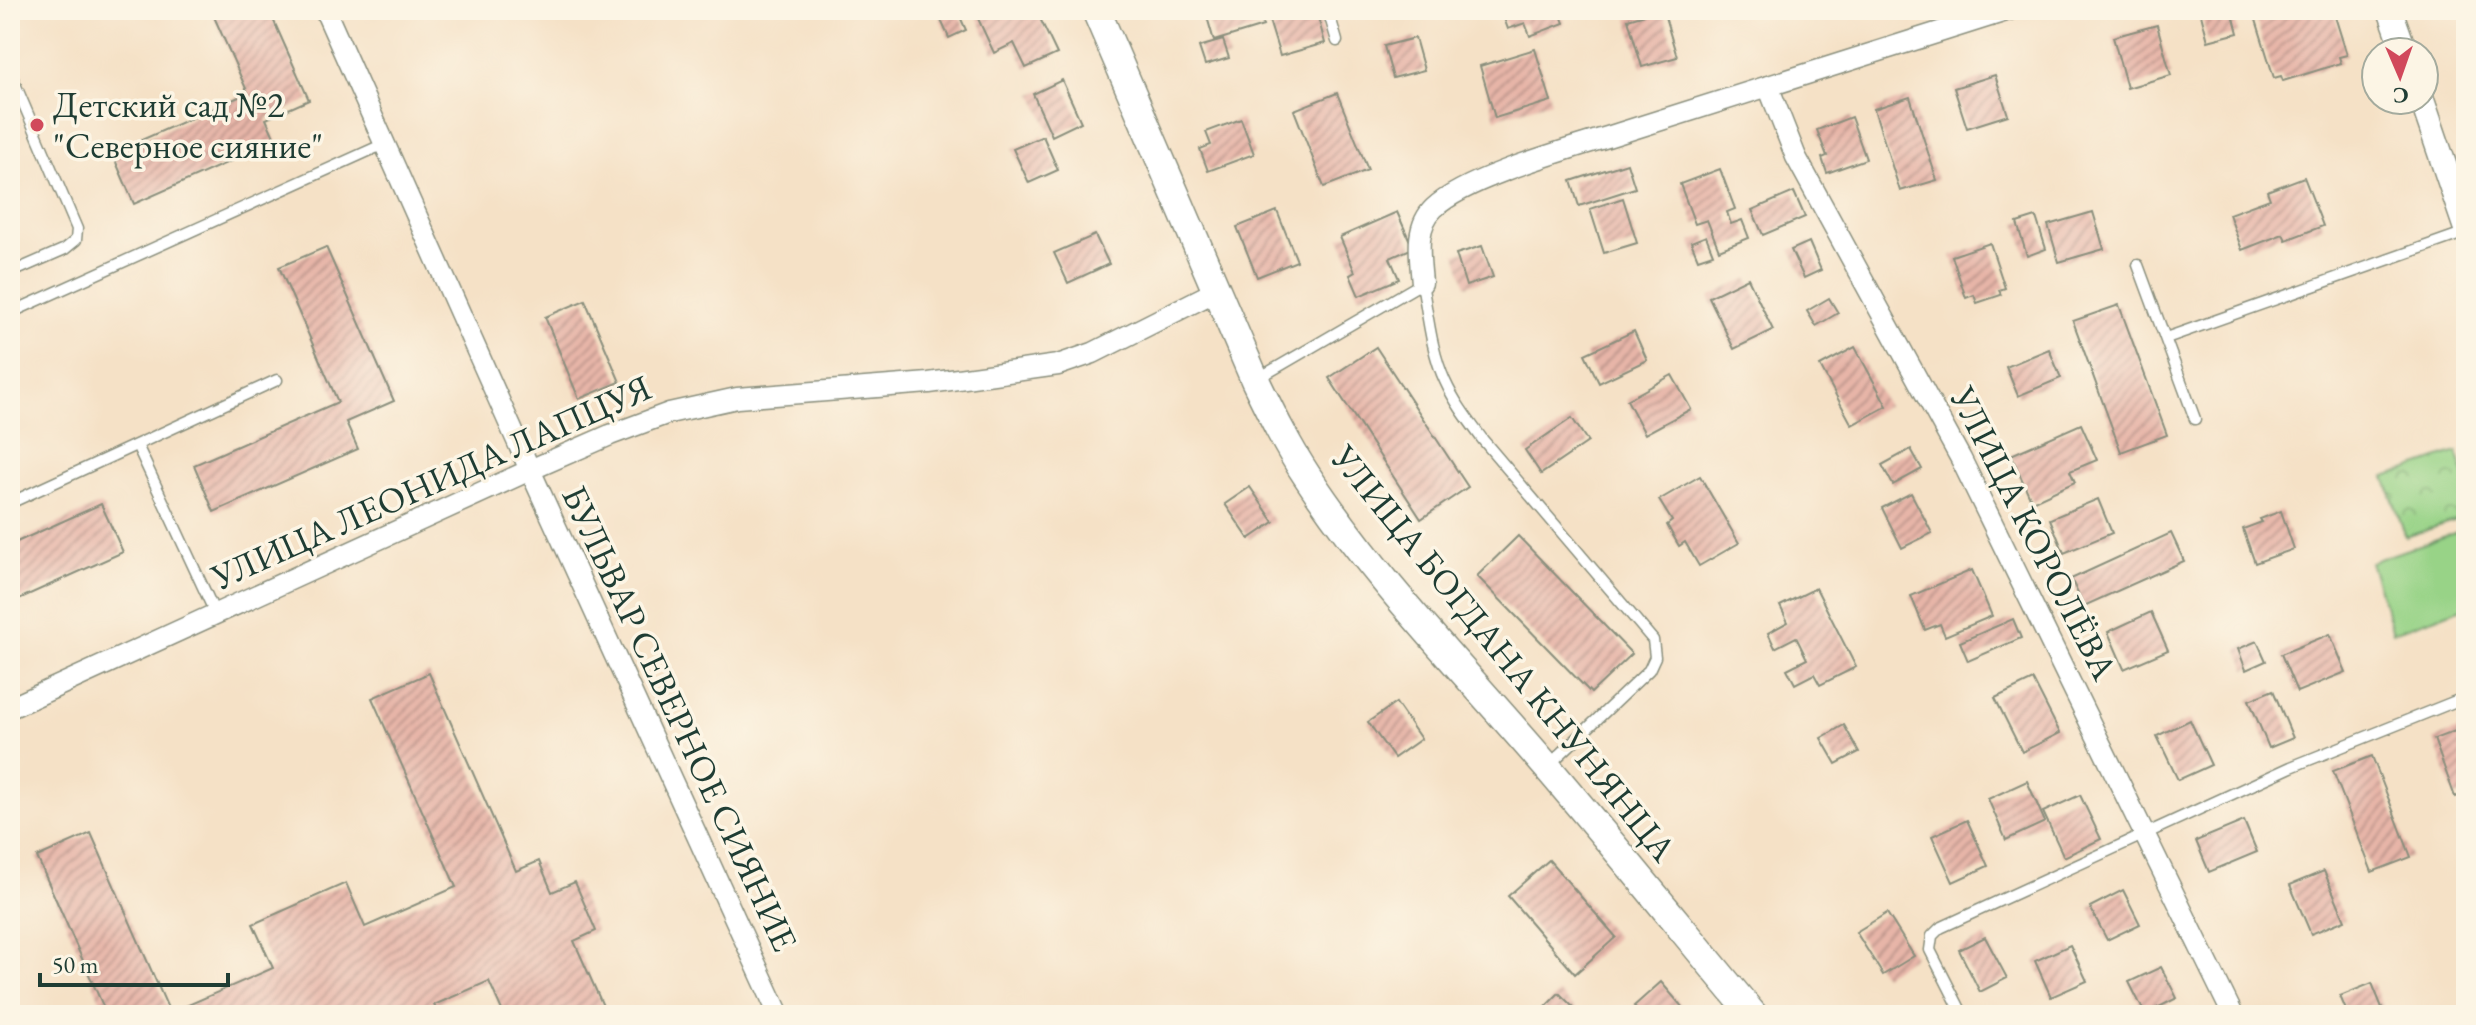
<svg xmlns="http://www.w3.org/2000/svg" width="2476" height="1025" font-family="'EB Garamond',serif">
	<defs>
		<pattern id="park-crowns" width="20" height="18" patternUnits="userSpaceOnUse" patternTransform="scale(2)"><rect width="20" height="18" fill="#98d387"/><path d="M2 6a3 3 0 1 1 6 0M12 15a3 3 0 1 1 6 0" fill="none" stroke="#7bac6f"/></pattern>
		<pattern id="building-hatch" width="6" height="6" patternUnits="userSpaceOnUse" patternTransform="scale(2)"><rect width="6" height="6" fill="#e7b5a8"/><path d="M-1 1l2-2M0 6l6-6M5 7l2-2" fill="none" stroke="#bb948a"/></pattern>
	</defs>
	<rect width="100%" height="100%" fill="#fcf5e5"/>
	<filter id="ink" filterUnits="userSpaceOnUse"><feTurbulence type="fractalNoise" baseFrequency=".0125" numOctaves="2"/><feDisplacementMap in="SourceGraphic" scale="16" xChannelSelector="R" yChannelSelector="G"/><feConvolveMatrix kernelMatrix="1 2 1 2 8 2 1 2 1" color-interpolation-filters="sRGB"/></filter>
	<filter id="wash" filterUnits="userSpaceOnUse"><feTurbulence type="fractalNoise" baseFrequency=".006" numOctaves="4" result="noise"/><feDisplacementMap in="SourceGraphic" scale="32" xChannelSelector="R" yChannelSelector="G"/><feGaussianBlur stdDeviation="1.8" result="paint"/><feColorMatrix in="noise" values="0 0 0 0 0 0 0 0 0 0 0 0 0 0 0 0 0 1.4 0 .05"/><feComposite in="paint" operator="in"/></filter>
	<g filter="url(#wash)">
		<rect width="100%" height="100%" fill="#f5e1c6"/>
		<path fill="url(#park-crowns)" stroke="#5c885e" stroke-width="2" d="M2457,452L2466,479V517L2406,537L2385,477Z"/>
		<path fill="#98d387" stroke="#5c885e" stroke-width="2" d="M2466,529V607L2393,632L2370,562Z"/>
		<g id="blocks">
			<g fill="url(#building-hatch)">
				<path d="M211,10H269L309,100L266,119L276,141L134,204L112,153L248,93Z"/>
				<path d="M957,10L966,30L949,38L940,18Z"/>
				<path d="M974,10H1036L1057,54L1026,68L1014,43L994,53Z"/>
				<path d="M1205,10H1258L1263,26L1214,41Z"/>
				<path d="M1292,10H1316L1325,43L1280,56L1268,17Z"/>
				<path d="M1501,10H1559L1564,23L1530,36L1525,23L1508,29Z"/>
				<path d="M1658,10H1663L1677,57L1642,67L1628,19Z"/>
				<path d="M2200,10H2232L2238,33L2208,41Z"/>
				<path d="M2253,10H2333L2347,55L2339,57L2341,63L2283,81L2281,76L2274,78Z"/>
				<path d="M2157,25L2171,75L2127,88L2113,37Z"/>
				<path d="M1415,38L1424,70L1393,78L1384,46Z"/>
				<path d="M1223,40L1229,58L1205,65L1199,47Z"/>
				<path d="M1535,49L1551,101L1495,118L1480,66Z"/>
				<path d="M1995,75L2008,115L1967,128L1954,88Z"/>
				<path d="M1062,80L1081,122L1052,136L1033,94Z"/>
				<path d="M1337,93L1368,170L1324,187L1294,110Z"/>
				<path d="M1910,97L1937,180L1900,191L1874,109Z"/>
				<path d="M1851,117L1866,159L1827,173L1822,158L1827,156L1817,130Z"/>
				<path d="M1241,119L1254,154L1208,171L1200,149L1211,145L1206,132Z"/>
				<path d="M1043,136L1058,170L1029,183L1013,149Z"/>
				<path d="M1627,163L1635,188L1579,206L1571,181Z"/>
				<path d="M1720,169L1735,209L1727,212L1731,224L1742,220L1749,238L1719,250L1707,220L1695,224L1680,184Z"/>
				<path d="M2304,177L2323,226L2286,240L2283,234L2242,250L2229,214L2270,199L2267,191Z"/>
				<path d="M1794,192L1805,217L1763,235L1752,210Z"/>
				<path d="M1623,198L1637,243L1604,253L1590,209Z"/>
				<path d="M1277,211L1297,261L1257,277L1237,227Z"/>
				<path d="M1397,212L1413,248L1390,258L1399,279L1359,296L1350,275L1355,272L1340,237Z"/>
				<path d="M2093,212L2104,249L2059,262L2048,225Z"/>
				<path d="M2036,217L2046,249L2027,256L2017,223Z"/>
				<path d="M1095,235L1109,264L1068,283L1054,253Z"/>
				<path d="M1706,236L1713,254L1698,259L1691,242Z"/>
				<path d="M1809,242L1821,270L1804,278L1791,250Z"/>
				<path d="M1990,243L2005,288L1999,290L2001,295L1977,303L1974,295L1966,298L1952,256Z"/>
				<path d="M1482,246L1493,277L1466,286L1456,254Z"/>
				<path d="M326,247L394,401L346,422L358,449L214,512L194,465L338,402L279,267Z"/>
				<path d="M1748,278L1773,330L1734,349L1709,297Z"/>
				<path d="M1829,298L1838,313L1816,326L1807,311Z"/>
				<path d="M585,300L620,382L579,399L545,317Z"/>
				<path d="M2119,305L2167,435L2121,452L2073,321Z"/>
				<path d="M1634,331L1647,360L1599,383L1585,354Z"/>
				<path d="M1376,347L1468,487L1421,519L1329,378Z"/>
				<path d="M1855,347L1887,406L1852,425L1820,366Z"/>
				<path d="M2049,349L2061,378L2018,396L2006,367Z"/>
				<path d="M1672,375L1691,409L1645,434L1627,400Z"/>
				<path d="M1572,418L1588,442L1541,474L1525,450Z"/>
				<path d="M2081,424L2097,460L2070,471L2075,482L2032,502L2011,455Z"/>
				<path d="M1911,449L1922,469L1893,485L1882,465Z"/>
				<path d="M1700,476L1739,543L1699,566L1685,542L1679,546L1667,525L1672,521L1659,500Z"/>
				<path d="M1250,487L1274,522L1249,539L1225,504Z"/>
				<path d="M1911,493L1932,533L1902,548L1882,508Z"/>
				<path d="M2098,499L2112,533L2064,553L2050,519Z"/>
				<path d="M101,504L123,552L10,603V545Z"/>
				<path d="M2281,511L2294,549L2255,563L2243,529L2262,522L2260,519Z"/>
				<path d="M2171,533L2184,561L2084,606L2071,579Z"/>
				<path d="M1518,536L1632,654L1591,693L1477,576Z"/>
				<path d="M1972,570L1992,616L1945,636L1940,624L1925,630L1911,596Z"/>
				<path d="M1816,588L1856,667L1820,685L1814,674L1795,684L1787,669L1807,659L1796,637L1775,648L1768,633L1788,622L1780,606Z"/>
				<path d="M2151,612L2168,650L2124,669L2108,632Z"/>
				<path d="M2013,619L2021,638L1968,661L1960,642Z"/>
				<path d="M2330,634L2346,672L2297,692L2281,654Z"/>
				<path d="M2257,641L2266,661L2246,670L2238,649Z"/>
				<path d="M429,673L516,871L539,861L552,892L575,882L596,931L574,941L607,1015H504L489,981L434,1005L439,1015H107L37,857L91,833L170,1013L273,968L253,924L346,883L365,927L456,887L372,698Z"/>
				<path d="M2033,680L2060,733L2022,752L1995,698Z"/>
				<path d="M2273,690L2293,738L2269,748L2249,700Z"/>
				<path d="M1396,703L1421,739L1394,758L1368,722Z"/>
				<path d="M2190,720L2211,765L2178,780L2157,736Z"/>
				<path d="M1844,725L1859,752L1836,764L1821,738Z"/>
				<path d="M2466,727V793L2455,797L2434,739Z"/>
				<path d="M2372,756L2411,857L2372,872L2333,771Z"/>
				<path d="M2027,781L2045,822L2006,840L1988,799Z"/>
				<path d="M2080,795L2101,839L2064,857L2043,812Z"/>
				<path d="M1967,820L1988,866L1953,882L1932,836Z"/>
				<path d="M2244,821L2257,852L2209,872L2196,841Z"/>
				<path d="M1549,860L1616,937L1575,974L1508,896Z"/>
				<path d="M2324,871L2345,920L2311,934L2290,885Z"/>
				<path d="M2123,890L2140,924L2107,940L2090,907Z"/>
				<path d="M1887,913L1914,956L1883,975L1856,932Z"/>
				<path d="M1985,937L2007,978L1980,992L1959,950Z"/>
				<path d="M2070,945L2087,981L2051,997L2035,961Z"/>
				<path d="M2161,967L2177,998L2145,1014L2129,982Z"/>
				<path d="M1661,982L1689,1015H1642L1634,1006Z"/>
				<path d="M2372,983L2385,1015H2348L2340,996Z"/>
				<path d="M1559,993L1581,1015H1537Z"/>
			</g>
		</g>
	</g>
	<g filter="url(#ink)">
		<use href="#blocks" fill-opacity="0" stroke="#8a8f7d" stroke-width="2"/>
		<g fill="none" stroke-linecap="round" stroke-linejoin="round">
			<g stroke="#8a8f7d" stroke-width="13">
				<g id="service">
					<path d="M1328,10L1337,41"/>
					<path d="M10,72L77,229L76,240L65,249L10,273"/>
					<path d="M2138,265L2195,419"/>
					<path d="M10,313L384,144"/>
					<path d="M2166,338L2466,232"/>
					<path d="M1257,379L1422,283C1428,315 1431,351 1445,381C1455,403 1469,421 1483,440L1653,640L1655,657L1649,670L1548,766"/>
					<path d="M137,445L215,613"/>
					<path d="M10,503L277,380"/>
					<path d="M1962,1013L1930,950L1932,936L1940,928L2291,767L2466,697"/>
				</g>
			</g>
			<g stroke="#8a8f7d" stroke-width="23">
				<g id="minor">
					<path d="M325,10L530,470L779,1015"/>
					<path d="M1768,86L1796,157L1961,459L2233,1015"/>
					<path d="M1422,283C1420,257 1414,227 1434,208C1468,176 1574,148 1620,133C1750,92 1879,51 2009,10"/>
					<path d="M10,708L530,470L610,435L669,413L737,398L929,383L1058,365L1093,353L1216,291"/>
				</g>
			</g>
			<g stroke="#8a8f7d" stroke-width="27">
				<g id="tertiary">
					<path d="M2390,10L2405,52"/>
					<path d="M2422,100L2466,229"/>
				</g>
			</g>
			<g stroke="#8a8f7d" stroke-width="31">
				<path id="secondary" d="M1096,10L1255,380C1271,413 1287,446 1307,476C1376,581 1466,672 1547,767C1617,849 1684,932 1753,1015"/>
			</g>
			<use href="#service" stroke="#fff" stroke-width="10"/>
			<use href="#minor" stroke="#fff" stroke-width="20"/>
			<use href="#tertiary" stroke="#fff" stroke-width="24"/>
			<use href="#secondary" stroke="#fff" stroke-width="28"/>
		</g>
	</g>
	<circle fill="#d1495b" stroke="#fcf5e5" stroke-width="3" cx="37" cy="125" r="8"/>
	<g text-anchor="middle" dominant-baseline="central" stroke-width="7" stroke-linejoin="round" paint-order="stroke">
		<g font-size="36" fill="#1f3d34" stroke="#fcf5e5" text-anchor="start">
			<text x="53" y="104">Детский сад №2<tspan x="53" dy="41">"Северное сияние"</tspan></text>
		</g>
		<g font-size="36" fill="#1f3d34" stroke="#fcf5e5">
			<text transform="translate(431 482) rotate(-24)">УЛИЦА ЛЕОНИДА ЛАПЦУЯ</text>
			<text transform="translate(2034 533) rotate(63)">УЛИЦА КОРОЛЁВА</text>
			<text transform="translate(1504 653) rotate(51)">УЛИЦА БОГДАНА КНУНЯНЦА</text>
			<text transform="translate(680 718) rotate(65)">БУЛЬВАР СЕВЕРНОЕ СИЯНИЕ</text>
		</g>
	</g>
	<rect width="2476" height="1025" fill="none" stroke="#fcf5e5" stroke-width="40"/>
	<g transform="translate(2400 76) rotate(178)"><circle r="38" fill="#fcf5e5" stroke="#a4ab9e" stroke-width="2"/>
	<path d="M0-6L14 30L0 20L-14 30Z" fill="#d1495b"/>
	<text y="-12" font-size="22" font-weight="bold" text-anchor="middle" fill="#1f3d34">С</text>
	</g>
	<path d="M40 973v12h188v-12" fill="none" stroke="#1f3d34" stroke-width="4"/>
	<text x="52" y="973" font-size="24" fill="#1f3d34" stroke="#fcf5e5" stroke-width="6" paint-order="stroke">50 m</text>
</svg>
